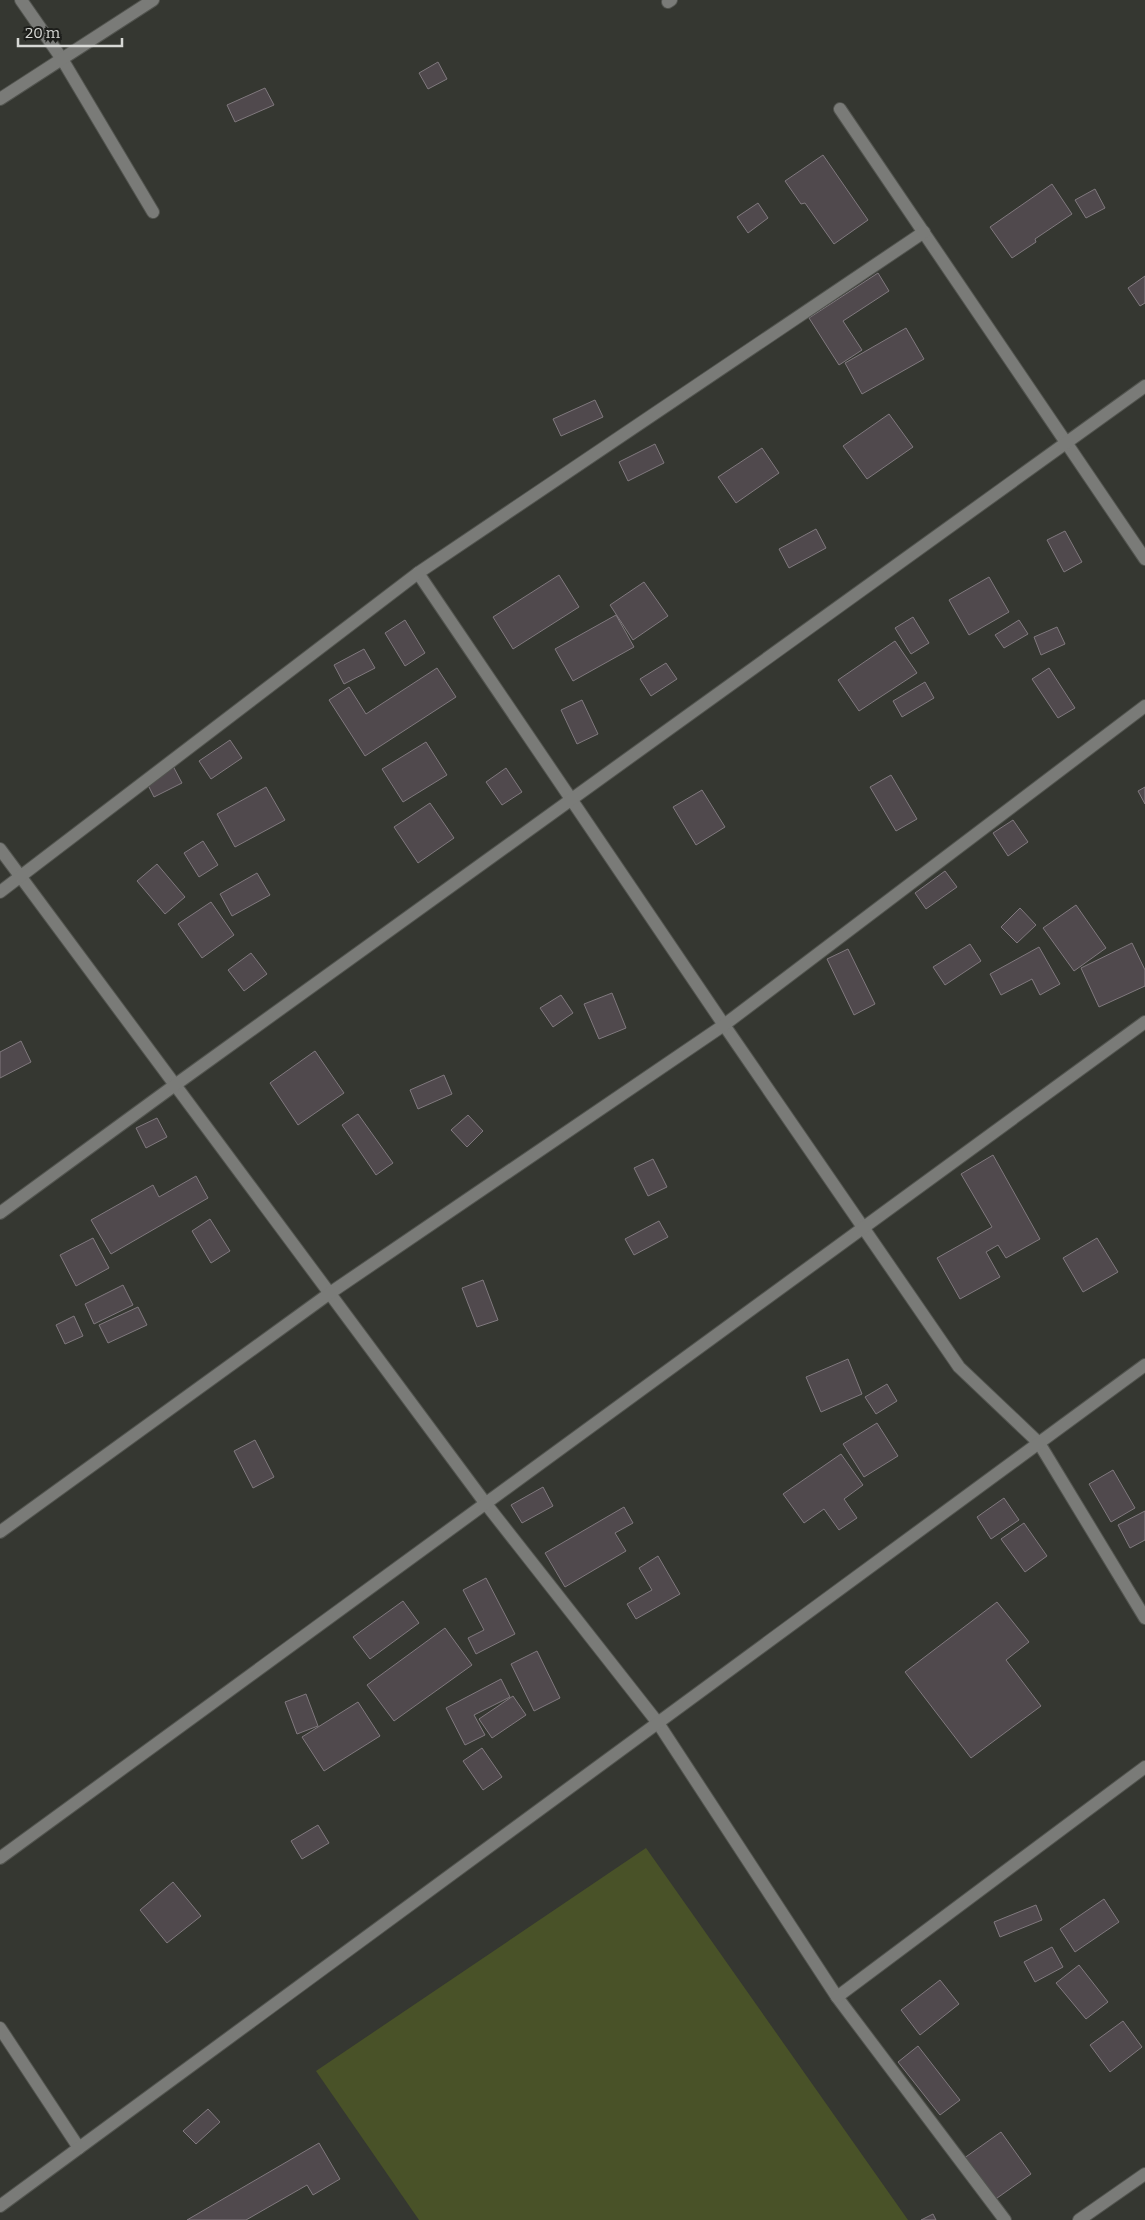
<svg xmlns="http://www.w3.org/2000/svg" width="1145" height="2220" font-family="Bitter,serif">
	<rect width="100%" height="100%" fill="#353731"/>
	<path fill="#495228" d="M646,1848L908,2220H419L316,2071Z"/>
	<g fill="#50494d" stroke="#80797e">
		<path d="M438,62L447,79L428,89L419,73Z"/>
		<path d="M265,88L274,105L235,122L227,105Z"/>
		<path d="M823,155L868,220L834,244L805,203L801,204L785,181Z"/>
		<path d="M1052,184L1072,214L1035,239L1036,242L1012,258L990,227Z"/>
		<path d="M1095,189L1105,208L1086,218L1075,200Z"/>
		<path d="M758,203L768,218L748,233L737,217Z"/>
		<path d="M878,273L889,291L843,321L862,350L839,365L809,318Z"/>
		<path d="M1145,276V303L1140,306L1128,288Z"/>
		<path d="M906,328L924,359L862,394L845,363Z"/>
		<path d="M595,400L603,417L561,436L553,419Z"/>
		<path d="M889,414L913,447L867,479L843,446Z"/>
		<path d="M655,444L664,463L628,481L619,462Z"/>
		<path d="M762,448L779,473L736,503L718,477Z"/>
		<path d="M816,529L826,548L789,568L779,549Z"/>
		<path d="M1065,531L1082,562L1064,572L1047,540Z"/>
		<path d="M559,575L579,607L513,649L493,617Z"/>
		<path d="M989,577L1009,612L969,635L949,600Z"/>
		<path d="M644,582L668,616L633,640L610,605Z"/>
		<path d="M616,615L634,647L573,681L555,649Z"/>
		<path d="M913,617L929,643L911,654L895,628Z"/>
		<path d="M405,620L425,653L405,666L385,633Z"/>
		<path d="M1019,620L1028,634L1004,648L995,635Z"/>
		<path d="M1057,627L1065,644L1041,655L1034,637Z"/>
		<path d="M895,641L917,673L859,711L838,680Z"/>
		<path d="M364,649L375,668L344,684L334,665Z"/>
		<path d="M666,663L677,679L651,696L640,679Z"/>
		<path d="M437,668L456,697L365,756L329,700L349,687L366,714Z"/>
		<path d="M1049,668L1075,708L1058,718L1032,679Z"/>
		<path d="M925,682L934,698L902,717L893,701Z"/>
		<path d="M582,700L598,734L577,744L561,710Z"/>
		<path d="M230,740L242,758L211,779L199,761Z"/>
		<path d="M426,742L447,775L403,802L382,769Z"/>
		<path d="M173,766L182,783L154,797L146,781Z"/>
		<path d="M506,768L522,792L502,805L486,782Z"/>
		<path d="M891,775L917,819L896,831L870,787Z"/>
		<path d="M266,787L285,820L235,847L217,814Z"/>
		<path d="M1145,787V804L1138,791Z"/>
		<path d="M702,790L725,827L696,845L673,807Z"/>
		<path d="M430,803L454,838L418,863L394,827Z"/>
		<path d="M1013,820L1028,842L1008,856L993,833Z"/>
		<path d="M203,841L218,865L199,877L184,853Z"/>
		<path d="M157,864L185,897L165,914L137,881Z"/>
		<path d="M945,871L957,887L926,909L915,893Z"/>
		<path d="M257,873L270,895L232,916L220,894Z"/>
		<path d="M211,902L234,935L202,958L178,924Z"/>
		<path d="M1076,905L1106,948L1074,971L1043,928Z"/>
		<path d="M1020,908L1036,925L1017,943L1001,927Z"/>
		<path d="M1132,943L1145,970V986L1099,1007L1081,968Z"/>
		<path d="M970,944L981,961L945,985L933,967Z"/>
		<path d="M1039,947L1060,984L1040,995L1032,979L1001,995L990,974Z"/>
		<path d="M848,949L875,1004L854,1015L827,959Z"/>
		<path d="M251,953L267,974L244,991L228,970Z"/>
		<path d="M612,993L626,1028L599,1039L584,1004Z"/>
		<path d="M561,995L573,1013L553,1027L540,1008Z"/>
		<path d="M21,1041L31,1062L0,1078V1052Z"/>
		<path d="M315,1051L344,1093L298,1125L270,1083Z"/>
		<path d="M444,1075L452,1094L418,1109L410,1090Z"/>
		<path d="M358,1114L393,1163L376,1175L342,1125Z"/>
		<path d="M468,1115L483,1131L467,1147L451,1130Z"/>
		<path d="M157,1118L167,1137L146,1148L136,1128Z"/>
		<path d="M993,1155L1040,1239L1006,1258L998,1245L986,1252L1000,1277L960,1299L937,1258L992,1227L961,1174Z"/>
		<path d="M653,1159L667,1187L648,1196L634,1168Z"/>
		<path d="M196,1176L208,1198L111,1254L91,1220L153,1185L159,1197Z"/>
		<path d="M210,1219L230,1251L211,1263L192,1231Z"/>
		<path d="M659,1221L668,1237L634,1255L625,1239Z"/>
		<path d="M93,1238L109,1268L76,1286L60,1255Z"/>
		<path d="M1097,1238L1118,1272L1083,1292L1063,1258Z"/>
		<path d="M483,1280L498,1320L477,1327L462,1288Z"/>
		<path d="M123,1285L133,1305L94,1324L85,1304Z"/>
		<path d="M138,1307L147,1325L108,1343L99,1325Z"/>
		<path d="M74,1316L83,1336L65,1344L56,1325Z"/>
		<path d="M848,1359L862,1394L821,1412L806,1377Z"/>
		<path d="M887,1384L897,1401L876,1414L865,1397Z"/>
		<path d="M877,1423L898,1456L864,1477L843,1444Z"/>
		<path d="M255,1440L274,1477L253,1488L234,1451Z"/>
		<path d="M841,1454L863,1485L844,1499L857,1518L839,1530L824,1509L804,1523L783,1494Z"/>
		<path d="M1113,1470L1135,1508L1111,1522L1089,1484Z"/>
		<path d="M543,1487L553,1506L522,1523L511,1505Z"/>
		<path d="M1004,1498L1019,1520L991,1539L977,1517Z"/>
		<path d="M624,1507L633,1523L615,1533L626,1551L565,1587L545,1553Z"/>
		<path d="M1145,1511V1540L1130,1548L1118,1525Z"/>
		<path d="M1024,1523L1047,1556L1025,1572L1001,1539Z"/>
		<path d="M658,1556L680,1594L636,1619L627,1604L652,1590L639,1568Z"/>
		<path d="M486,1578L515,1634L476,1654L468,1638L484,1630L463,1590Z"/>
		<path d="M403,1601L419,1623L370,1659L353,1637Z"/>
		<path d="M997,1602L1029,1642L1006,1660L1041,1706L971,1758L905,1672Z"/>
		<path d="M445,1628L472,1665L394,1721L367,1685Z"/>
		<path d="M537,1651L560,1698L534,1711L511,1664Z"/>
		<path d="M501,1679L510,1697L474,1715L485,1735L465,1745L446,1708Z"/>
		<path d="M306,1694L318,1726L297,1734L285,1702Z"/>
		<path d="M513,1696L526,1715L492,1738L479,1719Z"/>
		<path d="M358,1702L380,1736L324,1771L302,1737Z"/>
		<path d="M482,1748L502,1777L483,1790L463,1761Z"/>
		<path d="M318,1825L329,1843L302,1859L291,1841Z"/>
		<path d="M173,1882L201,1916L167,1943L140,1910Z"/>
		<path d="M1104,1899L1119,1922L1075,1952L1060,1929Z"/>
		<path d="M1036,1905L1042,1920L1000,1937L994,1922Z"/>
		<path d="M1052,1947L1063,1967L1035,1982L1024,1962Z"/>
		<path d="M1079,1965L1108,2002L1086,2019L1056,1983Z"/>
		<path d="M940,1980L959,2004L920,2035L901,2010Z"/>
		<path d="M1123,2021L1142,2047L1110,2072L1090,2045Z"/>
		<path d="M918,2046L960,2100L940,2115L898,2062Z"/>
		<path d="M208,2109L220,2122L196,2144L183,2131Z"/>
		<path d="M1001,2132L1031,2174L990,2203L960,2161Z"/>
		<path d="M319,2143L340,2179L313,2195L307,2185L246,2220H187Z"/>
		<path d="M933,2214L936,2220H921Z"/>
	</g>
	<g fill="none" stroke-linecap="round" stroke-linejoin="round">
		<g stroke="#52544f" stroke-width="14">
			<g id="minor">
				<path d="M21,0L62,59L153,212"/>
				<path d="M668,2L671,0"/>
				<path d="M0,99L153,0"/>
				<path d="M840,109L1145,559"/>
				<path d="M418,573L724,1025L959,1367L1039,1443L1145,1618"/>
				<path d="M0,849L486,1504L658,1723L837,1997L1005,2220"/>
				<path d="M0,892L418,573L924,232"/>
				<path d="M0,1213L175,1085L1145,386"/>
				<path d="M0,1532L330,1293L724,1025L1145,706"/>
				<path d="M0,1858L1145,1022"/>
				<path d="M837,1997L1145,1767"/>
				<path d="M0,2028L79,2148"/>
				<path d="M0,2206L1145,1365"/>
				<path d="M1079,2220L1145,2174"/>
			</g>
		</g>
		<use href="#minor" stroke="#7a7b78" stroke-width="12"/>
	</g>
	<path d="M18 38v8h104v-8" fill="none" stroke="#d7d8d5" stroke-width="2.5"/>
	<text x="25" y="38" font-size="15" fill="#d7d8d5" stroke="#1d1e1b" stroke-width="4" paint-order="stroke">20 m</text>
</svg>
